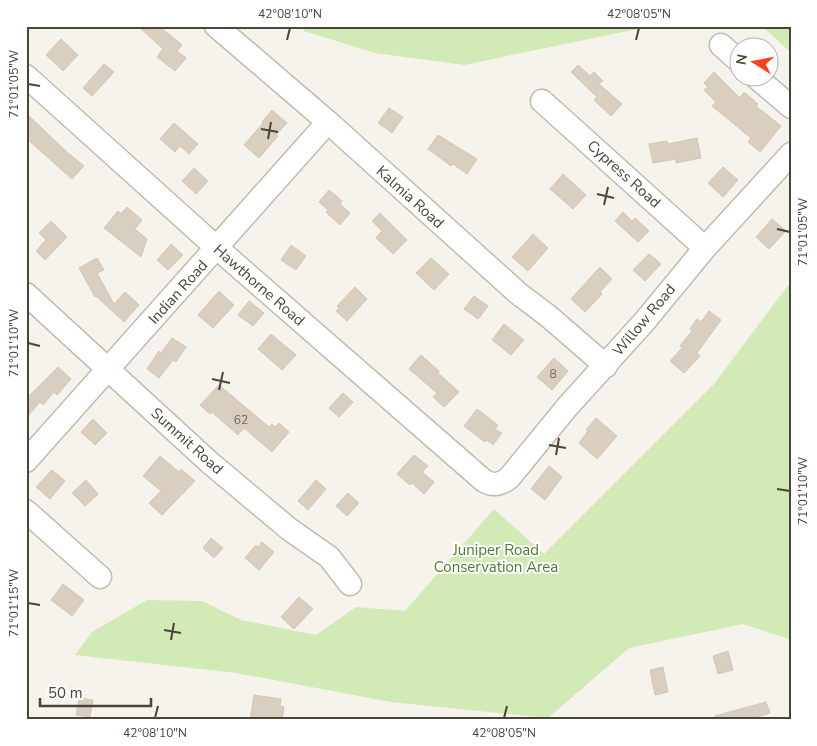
<svg xmlns="http://www.w3.org/2000/svg" width="817" height="746" font-family="'Nunito Sans',sans-serif">
	<rect width="100%" height="100%" fill="#f6f3ec"/>
	<g fill="#d2eab5">
		<path d="M302,26H652L464,65L375,53L304,31Z"/>
		<path d="M762,26H791V53Z"/>
		<path d="M791,279V640L743,624L629,648L548,718L391,702L236,673L75,655L92,632L147,600L202,601L241,620L316,635L356,607L405,611L494,509L544,554L714,384L789,284Z"/>
	</g>
	<g fill="#d8cfc1" stroke="#d3c7b4">
		<path d="M138,26H159L182,45L177,51L186,58L175,71L157,57L163,49Z"/>
		<path d="M61,39L78,55L63,71L46,55Z"/>
		<path d="M104,64L114,72L92,96L83,88Z"/>
		<path d="M578,65L590,76L594,72L603,81L599,84L622,104L611,116L594,100L597,97L571,72Z"/>
		<path d="M714,72L740,98L744,92L758,104L756,106L781,126L760,152L748,142L751,138L712,106L716,102L704,90L708,87L704,83Z"/>
		<path d="M389,108L403,117L392,133L378,123Z"/>
		<path d="M272,110L287,123L276,135L278,136L259,158L244,145L263,123L262,122Z"/>
		<path d="M26,113L68,153L84,166L72,179L26,138Z"/>
		<path d="M174,123L198,144L189,154L180,146L175,152L160,139Z"/>
		<path d="M438,135L477,159L467,174L453,164L451,166L428,149Z"/>
		<path d="M697,138L701,158L676,163V159L653,163L649,144L667,141L668,144Z"/>
		<path d="M723,167L738,180L723,197L708,183Z"/>
		<path d="M194,168L208,181L196,194L182,181Z"/>
		<path d="M563,174L586,195L573,209L550,189Z"/>
		<path d="M329,190L342,201L340,204L350,213L340,225L326,212L328,210L319,202Z"/>
		<path d="M127,207L142,220L135,229L147,239L141,257L104,228L118,211L121,214Z"/>
		<path d="M623,212L632,221L635,218L649,231L638,242L615,221Z"/>
		<path d="M380,213L407,240L393,254L376,238L382,231L372,221Z"/>
		<path d="M772,219L786,231L769,249L756,237Z"/>
		<path d="M51,221L67,237L45,260L36,251L46,240L39,233Z"/>
		<path d="M533,234L548,248L528,271L512,257Z"/>
		<path d="M171,244L183,255L168,270L157,260Z"/>
		<path d="M291,245L306,256L296,270L281,260Z"/>
		<path d="M649,254L661,264L645,281L633,270Z"/>
		<path d="M97,258L104,270L97,273L114,304L125,292L139,305L124,322L96,296L95,297L79,268Z"/>
		<path d="M431,258L449,274L434,290L416,273Z"/>
		<path d="M600,267L612,279L600,292L602,294L585,312L571,299Z"/>
		<path d="M355,287L367,299L347,321L336,311L339,308L337,306Z"/>
		<path d="M219,291L234,305L213,328L198,315Z"/>
		<path d="M474,296L488,306L478,319L464,309Z"/>
		<path d="M249,301L264,313L253,326L238,315Z"/>
		<path d="M709,311L721,320L697,353L700,356L684,373L670,361L682,348L680,346L692,331L690,329L697,319L701,322Z"/>
		<path d="M504,324L524,340L511,355L492,340Z"/>
		<path d="M271,334L296,355L282,370L258,349Z"/>
		<path d="M172,338L186,347L176,362L173,360L159,378L147,369L159,351L161,353Z"/>
		<path d="M421,355L439,371L438,373L459,392L444,407L433,397L437,393L409,369Z"/>
		<path d="M554,358L568,371L552,390L537,377Z"/>
		<path d="M58,367L71,379L57,395L54,392L43,405L40,402L26,418V399Z"/>
		<path d="M219,385L269,427L272,424L275,427L279,423L289,432L272,452L244,428L238,435L212,412L210,414L200,405Z"/>
		<path d="M343,393L353,402L339,417L329,408Z"/>
		<path d="M477,409L498,425L495,429L502,433L493,445L487,440L485,442L464,426Z"/>
		<path d="M596,418L617,436L597,459L579,443L588,431L586,430Z"/>
		<path d="M93,419L107,433L95,445L81,432Z"/>
		<path d="M414,455L428,466L422,472L434,482L424,494L412,483L410,485L397,474Z"/>
		<path d="M160,456L179,472L181,469L195,481L162,515L149,503L161,491L143,476Z"/>
		<path d="M549,466L562,477L545,500L531,489Z"/>
		<path d="M52,470L65,481L50,499L36,487Z"/>
		<path d="M86,480L98,494L85,506L72,493Z"/>
		<path d="M316,480L326,489L308,510L298,501Z"/>
		<path d="M348,493L359,503L347,516L336,506Z"/>
		<path d="M211,538L223,548L214,558L203,548Z"/>
		<path d="M262,542L274,552L259,570L245,558L256,545L258,547Z"/>
		<path d="M63,584L84,600L72,616L51,600Z"/>
		<path d="M299,597L313,609L294,629L281,617Z"/>
		<path d="M728,651L733,670L718,674L713,656Z"/>
		<path d="M663,667L668,692L655,695L650,670Z"/>
		<path d="M254,695L281,699L280,706L284,707L282,720H250Z"/>
		<path d="M79,698L93,700L90,717L76,715Z"/>
		<path d="M766,702L770,713L748,720H715V716Z"/>
	</g>
	<g fill="none" stroke-linecap="round" stroke-linejoin="round">
		<g stroke="#c2bbae" stroke-width="25">
			<g id="minor">
				<path d="M216,26L328,122L519,294L547,315L606,366"/>
				<path d="M721,45L740,62"/>
				<path d="M26,76L217,248L483,480C492,486 500,485 509,478L568,406L644,322L705,248L791,154"/>
				<path d="M757,78L791,107"/>
				<path d="M542,101L705,248"/>
				<path d="M26,294L209,462L289,529L329,557L350,584"/>
				<path d="M26,461L328,122"/>
				<path d="M26,511L100,577"/>
			</g>
		</g>
		<use href="#minor" stroke="#fff" stroke-width="22"/>
	</g>
	<path fill="none" stroke="#4b4439" stroke-width="2" d="M287,40L290,28M636,40L639,28M28,84L40,86M261,129L278,132M268,139L271,122M597,194L614,198M604,205L608,187M777,229L790,232M28,343L40,346M212,379L230,383M219,390L223,372M549,445L566,448M556,455L559,438M777,489L790,491M28,603L40,605M164,630L181,633M171,640L174,623M155,718L158,706M504,718L507,706"/>
	<g text-anchor="middle" dominant-baseline="central" stroke-width="4" stroke-linejoin="round" paint-order="stroke">
		<g font-size="12" fill="#6e675b">
			<text x="553" y="374">8</text>
			<text x="241" y="420">62</text>
		</g>
		<g font-size="15" fill="#4b4439" stroke="#fff">
			<text transform="translate(624 174) rotate(42)">Cypress Road</text>
			<text transform="translate(410 197) rotate(42)">Kalmia Road</text>
			<text transform="translate(259 285) rotate(41)">Hawthorne Road</text>
			<text transform="translate(178 292) rotate(-48)">Indian Road</text>
			<text transform="translate(644 320) rotate(-50)">Willow Road</text>
			<text transform="translate(187 441) rotate(42)">Summit Road</text>
		</g>
		<g font-size="15" fill="#4a7f2a" stroke="#fff">
			<text x="496" y="550">Juniper Road<tspan x="496" dy="17">Conservation Area</tspan></text>
		</g>
	</g>
	<rect width="817" height="746" fill="none" stroke="#ffffff" stroke-width="55"/>
	<g transform="translate(754 62) rotate(281)"><circle r="24" fill="#ffffff" stroke="#b7b4b0"/>
	<path d="M0-4L9 19L0 12L-9 19Z" fill="#fc3f1d"/>
	<text y="-8" font-size="14" font-weight="bold" text-anchor="middle" fill="#4b4439">N</text>
	</g>
	<path d="M40 698v8h111v-8" fill="none" stroke="#4b4439" stroke-width="2.5"/>
	<text x="48" y="698" font-size="15" fill="#4b4439" stroke="#ffffff" stroke-width="4" paint-order="stroke">50 m</text>
	<rect x="28" y="28" width="762" height="690" fill="none" stroke="#4b4439" stroke-width="2"/>
	<g font-size="12" text-anchor="middle" fill="#4b4439">
		<text x="290" y="18">42°08'10"N</text>
		<text x="639" y="18">42°08'05"N</text>
		<text transform="translate(14 84) rotate(-90)" y="4">71°01'05"W</text>
		<text transform="translate(803 232) rotate(-90)" y="4">71°01'05"W</text>
		<text transform="translate(14 343) rotate(-90)" y="4">71°01'10"W</text>
		<text transform="translate(803 491) rotate(-90)" y="4">71°01'10"W</text>
		<text transform="translate(14 603) rotate(-90)" y="4">71°01'15"W</text>
		<text x="155" y="737">42°08'10"N</text>
		<text x="504" y="737">42°08'05"N</text>
	</g>
</svg>
